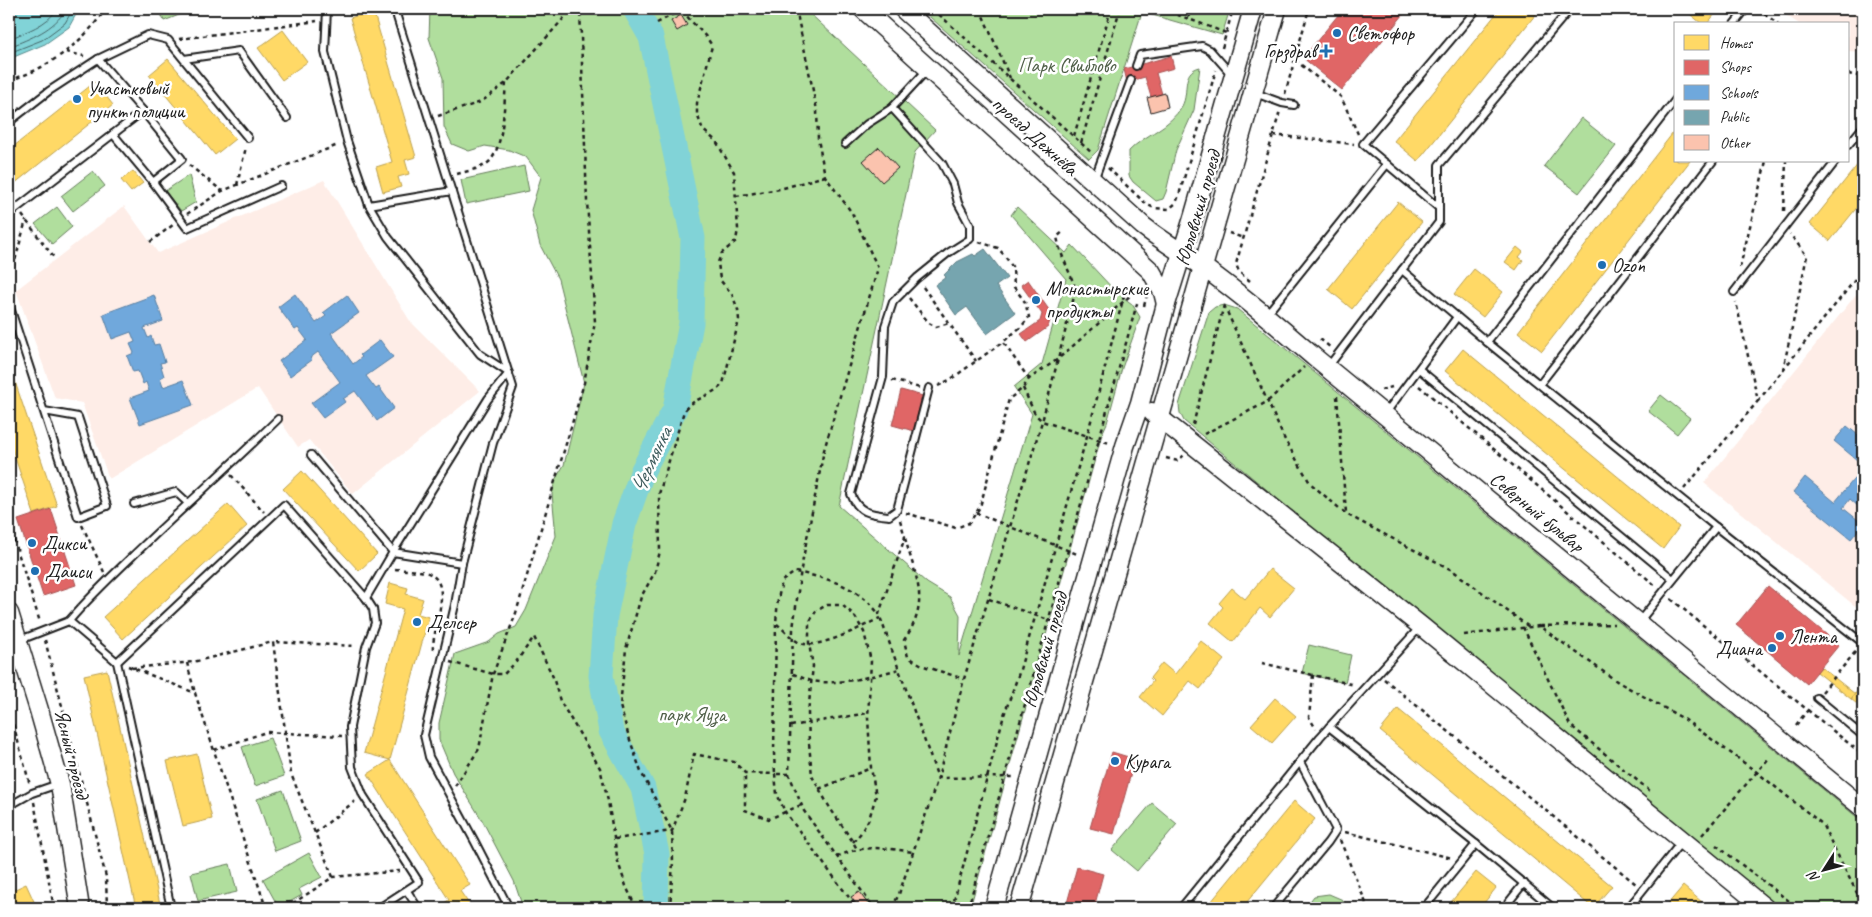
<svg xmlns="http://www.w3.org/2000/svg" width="1872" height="917" font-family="Caveat,sans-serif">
	<rect width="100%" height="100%" fill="#fff"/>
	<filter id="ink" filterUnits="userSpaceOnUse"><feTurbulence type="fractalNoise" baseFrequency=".02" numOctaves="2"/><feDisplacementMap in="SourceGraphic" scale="10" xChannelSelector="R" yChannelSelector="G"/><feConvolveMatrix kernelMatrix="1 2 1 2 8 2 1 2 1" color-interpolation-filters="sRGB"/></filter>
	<g filter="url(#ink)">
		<g fill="#feede7">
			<path d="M1777,9H1863V52L1848,51V24H1799Z"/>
			<path d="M324,180L410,321L480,391L353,494L309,440L298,447L258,388L109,479L82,403L55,398L16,290L124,206L158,253Z"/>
			<path d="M1863,286V596L1855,606L1704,483Z"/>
		</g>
		<g fill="#b0de9d" stroke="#667d5c">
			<path d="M159,9H194L164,21Z"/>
			<path d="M430,9H805L935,130L915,152L839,506L927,583L950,597L960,615L959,656L1032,414L1014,387L1042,364L1066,279L1011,215L1017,207L1066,253L1072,245L1115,291L1132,304L1140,317L1122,368L1107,423L1102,434L970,908H523L514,881L482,820L453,773L439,740V723L455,654L489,642L499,634L516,627L526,610L556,536L552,494L555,480L564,465L584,383L558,279L540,245L531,210L541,177L526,157L509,150L485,146L469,151L452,144L444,127L443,78L429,38Z"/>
			<path d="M921,9H1230L1222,35L1142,12L1098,150L1089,159Z"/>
			<path d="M1200,67L1194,110L1176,150L1166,192L1163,199L1156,201L1133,182L1129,176V151C1145,134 1170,128 1182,106C1190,92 1180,72 1200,67Z"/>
			<path d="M1581,118L1616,146L1579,193L1544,166Z"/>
			<path d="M524,166L529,191L466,204L461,180Z"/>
			<path d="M93,171L105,186L73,211L61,196Z"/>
			<path d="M189,175L196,202L181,211L165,191Z"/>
			<path d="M57,207L72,227L52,244L35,224Z"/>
			<path d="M1224,305L1237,309L1863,822V908H1779L1592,760L1184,421L1180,413L1179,405L1209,312L1215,307Z"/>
			<path d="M1661,395L1690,418L1677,434L1648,411Z"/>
			<path d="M1309,645L1351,655L1345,683L1302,673Z"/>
			<path d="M270,738L284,776L255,786L242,747Z"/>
			<path d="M283,790L301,841L275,851L257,799Z"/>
			<path d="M1152,803L1177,824L1137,871L1112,850Z"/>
			<path d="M309,853L322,877L299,889L302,895L279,908L263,879Z"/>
			<path d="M230,864L237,892L198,901L191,873Z"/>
			<path d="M1329,894L1343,900L1347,908H1305L1314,896Z"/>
		</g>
		<path fill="#81d3d7" stroke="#598a8c" d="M9,9H79L69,27L45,44L9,59Z"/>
		<g fill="#ffd966" stroke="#bba050">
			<path d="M1500,9H1540L1418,161L1394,141Z"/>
			<path d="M1684,9H1719L1707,24H1702Z"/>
			<path d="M373,10L416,157L405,160L409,174L398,177L401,187L383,192L376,167L392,162L350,18Z"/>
			<path d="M283,30L307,62L282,80L258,48Z"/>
			<path d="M168,59L235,139L215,155L149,75Z"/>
			<path d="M95,82L113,105L9,188V150Z"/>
			<path d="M1676,129V161H1690L1542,351L1518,332Z"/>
			<path d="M1863,158V200L1830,241L1810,224Z"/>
			<path d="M133,171L143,183L131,192L121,180Z"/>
			<path d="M1398,202L1422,222L1352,309L1328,289Z"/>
			<path d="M1517,247L1523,252L1519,257L1523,260L1516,270L1505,262Z"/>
			<path d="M1474,269L1503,292L1483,317L1454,294Z"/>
			<path d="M1463,349L1679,527L1663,549L1445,371Z"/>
			<path d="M9,364L57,506L34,514L9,440Z"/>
			<path d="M302,471L377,554L359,571L283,489Z"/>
			<path d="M228,504L247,526L123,639L103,617Z"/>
			<path d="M1270,569L1294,588L1270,617L1260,608L1233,642L1210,623L1223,607L1219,603L1232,588L1245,599Z"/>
			<path d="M390,583L408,588L406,594L423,599L418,614L429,617L390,760L364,753L403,609L385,604Z"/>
			<path d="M1201,641L1224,660L1200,689L1190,681L1162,716L1140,697L1153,681L1150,678L1162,663L1175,674Z"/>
			<path d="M1821,667L1855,694L1851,699L1817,672Z"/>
			<path d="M107,670L161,908H136L84,675Z"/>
			<path d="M1863,684V709L1851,699Z"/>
			<path d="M1275,698L1296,716L1272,743L1251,725Z"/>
			<path d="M1398,709L1612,886L1593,908L1380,731Z"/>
			<path d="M197,754L212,819L183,826L167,761Z"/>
			<path d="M390,760L470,885L460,891L469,904L463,908H436L449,900L368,774Z"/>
			<path d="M1294,801L1315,819L1242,908H1206Z"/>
			<path d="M1476,872L1496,888L1480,908H1446Z"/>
			<path d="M26,884L37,908H9V892Z"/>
			<path d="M1683,886L1709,908H1671L1667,905Z"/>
		</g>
		<g fill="#e06666" stroke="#a55050">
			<path d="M1343,9H1408L1342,90L1303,58Z"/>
			<path d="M1171,56L1174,68L1156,73L1162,94L1151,97L1145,77L1127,82L1124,69Z"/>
			<path d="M1028,280L1052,314L1048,327L1027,342L1021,334L1040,321L1042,314L1021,285Z"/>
			<path d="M901,390L923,396L914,431L892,425Z"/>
			<path d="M51,509L76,585L43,596L18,520Z"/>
			<path d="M1768,586L1839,645L1807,684L1736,625Z"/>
			<path d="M1112,752L1135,759L1114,834L1090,828Z"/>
			<path d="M1077,867L1103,874L1094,908H1072L1073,904L1067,903Z"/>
		</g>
		<g fill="#6fa8dc" stroke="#567ea2">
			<path d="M295,294L316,323L326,316L323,313L347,295L359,313L331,333L353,364L362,357L360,355L380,340L393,357L366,376L376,389L379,387L394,408L377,421L355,391L343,399L345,402L323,418L311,403L340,382L318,352L310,358L312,360L290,376L279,361L307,340L298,328L295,330L278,307Z"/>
			<path d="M154,295L163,321L144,328L148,338L151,336L154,345L159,344L165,362L160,363L164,376L160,378L163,387L183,380L193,405L140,424L130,398L149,391L146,382L143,384L138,371L133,372L127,356L134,353L130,344L135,342L131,332L112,339L103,314Z"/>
			<path d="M1847,426L1863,439V465L1834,441Z"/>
			<path d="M1863,468V502L1859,507L1850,499L1843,508L1863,524L1851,539L1793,492L1805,477L1835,502Z"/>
		</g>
		<path fill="#76a5af" stroke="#5b7c83" d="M985,249L1007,278L996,286L1015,313L987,334L967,307L956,315L935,285L946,277L944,275L957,262L973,254L975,256Z"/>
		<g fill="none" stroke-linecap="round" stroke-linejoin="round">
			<g stroke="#446567" stroke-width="1">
				<path d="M9,39C25,32 48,25 57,9"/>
				<path d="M9,47C31,38 54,30 66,9"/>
				<path d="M9,53L42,40L65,23L73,9"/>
			</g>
			<path stroke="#81d3d7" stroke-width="25" d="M635,9L651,37L693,238L691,323L675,409L643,470L624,524L605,616L601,676L611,731L643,788L657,854L656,908"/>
		</g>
		<g fill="#fbc3ae" stroke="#1c1c1c">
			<path d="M681,15L687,25L677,31L671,21Z"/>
			<path d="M1165,93L1168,107L1151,112L1147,98Z"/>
			<path d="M879,147L898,168L882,182L863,161Z"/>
			<path d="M859,892L871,908H859L851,897Z"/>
		</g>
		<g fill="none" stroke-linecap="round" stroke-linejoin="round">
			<g stroke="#1c1c1c" stroke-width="10">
				<g id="lane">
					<path d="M327,9L325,52L347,141L369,205L452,191"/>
					<path d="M398,9L397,17L513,387L493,443L462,563L455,605L424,735L429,757L475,842L509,908"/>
					<path d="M1734,24L1746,9"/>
					<path d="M184,59L239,51L287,118"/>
					<path d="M1136,66L1140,55L1202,46L1210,50L1232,75"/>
					<path d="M1255,93L1282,103L1294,105"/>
					<path d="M1676,99L1487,342L1716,527L1863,643"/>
					<path d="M892,108L927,70"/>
					<path d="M9,122L49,91L98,59L148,35L168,40L248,138"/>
					<path d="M113,134L153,182L182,159L143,111"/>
					<path d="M845,144L867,124L892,108L942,163L953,184L958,203L970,225V239L948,253L917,278L893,302L885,326L883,377L851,494C858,513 871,514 889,516L897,510L929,388"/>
					<path d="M1848,145L1863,127"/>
					<path d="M1094,180L1131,80"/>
					<path d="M153,182L187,228L281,186"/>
					<path d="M1439,208L1363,144L1477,9"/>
					<path d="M9,214L143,111L98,59"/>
					<path d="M1734,292L1836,161"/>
					<path d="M9,304L78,517L107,506L78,417L44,411"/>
					<path d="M1266,315L1387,164"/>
					<path d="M1487,342L1402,270L1439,222V165L1570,9"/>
					<path d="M1328,367L1402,270"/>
					<path d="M1419,369L1673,579"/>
					<path d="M1540,384L1713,161"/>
					<path d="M1385,414L1457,317"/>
					<path d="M311,455L393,552L488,399L509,373L480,354L388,237L369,205"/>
					<path d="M134,504L176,492L188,503"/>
					<path d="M69,621C91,595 117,571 141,548C187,504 233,463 278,419"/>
					<path d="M1638,623L1716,527"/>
					<path d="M20,640L69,621L117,662L284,505L366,598"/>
					<path d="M117,662L171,908"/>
					<path d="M1817,698L1863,736"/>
					<path d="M1329,727L1476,844L1553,908"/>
					<path d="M9,806L32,793L58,784"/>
					<path d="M407,891L418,908"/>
					<path d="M379,908L419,882L363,795L352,767L350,727L366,647L375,623L373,609L366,598L393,552L462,563"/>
					<path d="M1181,908L1320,737L1420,627"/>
					<path d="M1273,908L1328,842L1336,830L1300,762"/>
					<path d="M1424,908L1476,844"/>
					<path d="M1504,908L1524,883"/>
					<path d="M1628,908L1634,901"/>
					<path d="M1642,908L1634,901L1682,841"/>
				</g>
			</g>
			<g stroke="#1c1c1c" stroke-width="21">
				<g id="secondary">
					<path d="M863,9L1151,271L1163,292L1166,304"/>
					<path d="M903,9L1143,226C1162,241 1183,253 1203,267C1242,295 1278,326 1314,357L1863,808"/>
					<path d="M1152,412L1421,626L1765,908"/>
					<path d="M9,613L39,710L60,784L80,908"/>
					<path d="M994,908L1125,446L1140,403L1166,304L1193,218L1253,9"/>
					<path d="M1019,908L1277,9"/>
				</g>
			</g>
			<g stroke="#1c1c1c" stroke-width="2.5" stroke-dasharray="4 4" stroke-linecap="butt">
				<path d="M796,9L817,110L818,139L825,176L852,213L878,268L824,450L801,569L793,629L789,774L804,811L874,908"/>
				<path d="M933,9L1093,154"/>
				<path d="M980,9L1010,78"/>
				<path d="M1162,9L1226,33"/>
				<path d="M1758,9L1778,24"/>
				<path d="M1188,17L1193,9"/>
				<path d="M657,23L683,9"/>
				<path d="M179,39L317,21"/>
				<path d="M1222,48L1233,9"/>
				<path d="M66,52L84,56"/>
				<path d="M1295,60L1341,97L1358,134"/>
				<path d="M1848,74L1863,77"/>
				<path d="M9,80C45,71 86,41 105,9"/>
				<path d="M1285,94L1309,9"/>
				<path d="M438,116L481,102L506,83L572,9"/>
				<path d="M1273,135L1354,144"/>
				<path d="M1074,136L1111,9"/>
				<path d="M1081,143L1120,9"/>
				<path d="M189,165L222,191L338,145"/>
				<path d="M1108,168L1146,204L1154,208L1169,209L1176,203L1179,195L1216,70"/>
				<path d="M457,174C467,171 482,169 490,161C504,145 504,104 506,83"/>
				<path d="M237,185L246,147"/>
				<path d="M736,196L780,189L825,176"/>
				<path d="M1784,211L1786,161"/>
				<path d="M187,214L222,191"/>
				<path d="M22,215L55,259"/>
				<path d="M1229,233L1243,238"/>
				<path d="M150,242L173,225"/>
				<path d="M979,242L998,248L1005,256L1013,268L1014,287L1025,302L1029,317L1022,326L1003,342L1029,379"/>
				<path d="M1740,267L1766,161"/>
				<path d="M1250,281L1239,272L1236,264L1280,111"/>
				<path d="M9,283L26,220"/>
				<path d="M923,287L976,361"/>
				<path d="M909,298L929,323L936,327L949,323"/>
				<path d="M1224,305L1284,438L1310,483L1346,514L1452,570L1529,627"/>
				<path d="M1144,306L1147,295"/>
				<path d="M1320,339L1331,348"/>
				<path d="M1783,370L1807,256L1790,234"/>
				<path d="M892,380L920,388"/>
				<path d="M938,386L951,379L1003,342"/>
				<path d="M1419,386L1656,586"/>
				<path d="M1023,388L1035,414L1042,421L1109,443"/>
				<path d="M1381,390L1392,387"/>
				<path d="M1337,396L1346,513"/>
				<path d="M1758,401L1863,270"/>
				<path d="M1193,425L1224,305"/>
				<path d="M1204,434L1267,402L1304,367"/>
				<path d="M1166,458L1178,461L1184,455"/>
				<path d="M231,475L264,512"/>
				<path d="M1684,489L1758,401L1736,302"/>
				<path d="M906,513L956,528L969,523L980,507L1009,399L1023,388L1029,379L1058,359L1132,294"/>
				<path d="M976,513L1077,554"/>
				<path d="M900,520L905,537L879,614L938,778L1013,777"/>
				<path d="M9,524L40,622"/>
				<path d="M82,525L104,572"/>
				<path d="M905,538C916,579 931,603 904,640L908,657L924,666L964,679"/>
				<path d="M395,569C403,570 423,570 430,574C454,586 431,632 433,651"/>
				<path d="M989,599L1057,623"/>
				<path d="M1671,599L1863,755"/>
				<path d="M777,624C783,629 790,637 798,642C816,652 863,626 880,618"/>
				<path d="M1540,626L1614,624"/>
				<path d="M1523,627L1570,725L1650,791"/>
				<path d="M1464,635L1539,626L1618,682L1684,719L1758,773L1822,824L1863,905"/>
				<path d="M45,640L106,877L107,908"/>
				<path d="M450,662L493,674H504L516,662L534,637L553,677L560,701L600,768L608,801L618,862L626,886L636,908"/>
				<path d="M187,663L195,693"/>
				<path d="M1262,663L1355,685"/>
				<path d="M128,666L195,693L266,908"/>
				<path d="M132,668L193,662L273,642"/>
				<path d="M793,674C799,676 805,679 812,681C838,686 873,676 899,669"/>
				<path d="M1313,675L1309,717L1316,729"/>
				<path d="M1384,679L1636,884"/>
				<path d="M1822,692L1857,650"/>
				<path d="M9,709L30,785"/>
				<path d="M1796,725L1811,706"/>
				<path d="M791,726L868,713"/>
				<path d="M214,750L266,732L342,736"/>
				<path d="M789,774H775L774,753L776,623L778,599L782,581L795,572C817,576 844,582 862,597C868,601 874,608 879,614"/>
				<path d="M455,786L479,749L493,674L516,613L584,383L595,322L587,201L580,9"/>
				<path d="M819,789L871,768"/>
				<path d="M34,802L54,908"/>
				<path d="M801,805L785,812L857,908"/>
				<path d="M1345,832L1452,858"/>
				<path d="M315,833L355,801"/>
				<path d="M1702,835L1770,757"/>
				<path d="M615,839L672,831L685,798L694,754L734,762L745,773L775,774L777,794L785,812L769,819L745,810V773"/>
				<path d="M1340,840L1368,908"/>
				<path d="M853,842L860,834L869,819L876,796L871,768L868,718L871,661L864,632L854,615L842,605H827L816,611L809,623V644L813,666L808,713L809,743L812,776L830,808L853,842L857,849"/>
				<path d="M1716,845L1798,908"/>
				<path d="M837,857C862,844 886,848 913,852"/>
				<path d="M333,877L291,774L273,642L356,646"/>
				<path d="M253,908L264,901"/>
				<path d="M286,908L333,877L400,871"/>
				<path d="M670,908L673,862L672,831L641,772L629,737L620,706L626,649L641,597L655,572L660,551L659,494L684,411C693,398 712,396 723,384L739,320L738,310L732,294L720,280L718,262L722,253L736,241L738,229L734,172L716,141L703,130L697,114V103L712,46C704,31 690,23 682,9"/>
				<path d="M892,908L899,894L938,778L964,679L1043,418L1076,289L1060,250L1057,237L1064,231"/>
				<path d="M952,908L1004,715L1019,673L1087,436L1126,288"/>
				<path d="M968,908L1138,300"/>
			</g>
			<use href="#lane" stroke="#fff" stroke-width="6"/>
			<use href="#secondary" stroke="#fff" stroke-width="18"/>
		</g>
	</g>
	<g fill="#1f6fb2" stroke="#fff" stroke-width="2">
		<circle cx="1337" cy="33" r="5"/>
		<path d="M1323.5 43.5h5v5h5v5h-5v5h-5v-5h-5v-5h5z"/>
		<circle cx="77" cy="99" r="5"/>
		<circle cx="1602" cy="265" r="5"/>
		<circle cx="1036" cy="300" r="5"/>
		<circle cx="32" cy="543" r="5"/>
		<circle cx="35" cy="571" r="5"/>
		<circle cx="417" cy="622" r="5"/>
		<circle cx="1780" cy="636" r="5"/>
		<circle cx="1772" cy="648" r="5"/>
		<circle cx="1115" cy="761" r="5"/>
	</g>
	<g text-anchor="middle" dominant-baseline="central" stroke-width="5" stroke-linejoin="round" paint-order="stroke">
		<g font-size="20" fill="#1c1c1c" stroke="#fff" text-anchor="start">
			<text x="1347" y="33">Светофор</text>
			<text x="1316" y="51" text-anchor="end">Горздрав</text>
			<text x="87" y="88">Участковый<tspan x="87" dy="23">пункт полиции</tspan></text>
			<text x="1612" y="265">Ozon</text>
			<text x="1046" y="288">Монастырские<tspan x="1046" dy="23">продукты</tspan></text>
			<text x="42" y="543">Дикси</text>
			<text x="45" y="571">Даиси</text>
			<text x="427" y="622">Делсер</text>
			<text x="1790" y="636">Лента</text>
			<text x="1762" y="648" text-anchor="end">Диана</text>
			<text x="1125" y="761">Курага</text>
		</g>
		<g font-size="20" fill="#506049" stroke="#fff">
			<text x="1067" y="65">Парк Свиблово</text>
			<text x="692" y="714">парк Яуза</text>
		</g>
		<g font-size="20" fill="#1c1c1c" stroke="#fff">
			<text transform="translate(1035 136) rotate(42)">проезд Дежнёва</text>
			<text transform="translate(1198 208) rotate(-74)">Юрловский проезд</text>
			<text transform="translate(1537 512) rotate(39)">Северный бульвар</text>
			<text transform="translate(1045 650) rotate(-74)">Юрловский проезд</text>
			<text transform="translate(72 754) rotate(76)">Ясный проезд</text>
		</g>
		<g font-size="21" font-style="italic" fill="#3f5c5d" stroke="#fff">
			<text transform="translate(651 460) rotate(-65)">Чермянка</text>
		</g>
	</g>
	<rect width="1872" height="917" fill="none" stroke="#fff" stroke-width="30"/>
	<rect x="15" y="15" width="1842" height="887" fill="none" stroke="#1c1c1c" stroke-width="2" filter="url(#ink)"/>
	<rect x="1674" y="22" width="175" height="140" fill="#ffffff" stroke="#a4a4a4"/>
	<rect x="1684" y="35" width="25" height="15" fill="#ffd966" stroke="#a4a4a4"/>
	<text x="1720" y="48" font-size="15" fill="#1c1c1c">Homes</text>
	<rect x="1684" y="60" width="25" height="15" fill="#e06666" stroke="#a4a4a4"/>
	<text x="1720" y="72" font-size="15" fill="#1c1c1c">Shops</text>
	<rect x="1684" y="85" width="25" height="15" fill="#6fa8dc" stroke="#a4a4a4"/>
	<text x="1720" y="98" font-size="15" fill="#1c1c1c">Schools</text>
	<rect x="1684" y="110" width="25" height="15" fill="#76a5af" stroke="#a4a4a4"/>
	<text x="1720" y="122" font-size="15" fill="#1c1c1c">Public</text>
	<rect x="1684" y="135" width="25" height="15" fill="#fbc3ae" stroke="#a4a4a4"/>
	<text x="1720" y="148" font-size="15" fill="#1c1c1c">Other</text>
	<g transform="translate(1824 870) rotate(234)" stroke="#ffffff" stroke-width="4" paint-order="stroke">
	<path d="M0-4L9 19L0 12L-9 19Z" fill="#1c1c1c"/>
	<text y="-8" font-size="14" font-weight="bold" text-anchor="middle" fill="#1c1c1c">N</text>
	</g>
</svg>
